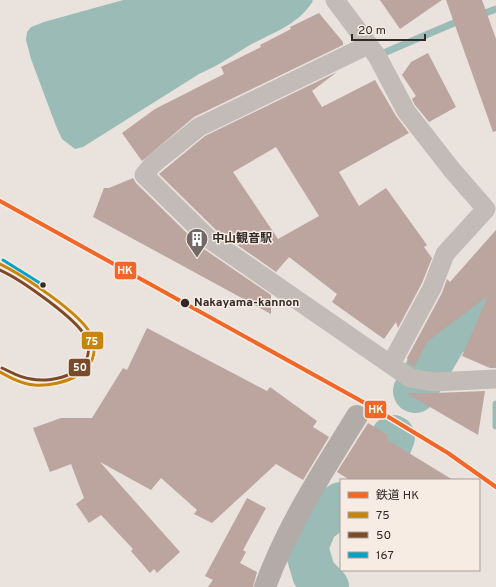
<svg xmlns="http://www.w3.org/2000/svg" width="496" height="587" font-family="Overpass,'Noto Sans JP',sans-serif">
	<rect width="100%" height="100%" fill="#eae2dd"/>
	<path fill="#9bbbb6" d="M123,0H312L313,1C298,25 274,32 250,45C233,55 218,66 199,74L83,147L75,149L62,139L56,126L31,59L26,40L27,32L31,27L44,22Z"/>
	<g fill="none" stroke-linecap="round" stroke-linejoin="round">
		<g stroke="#9bbbb6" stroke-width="7">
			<path d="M477,16L496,9"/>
			<path d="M386,52L461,20"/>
			<path d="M496,404V426"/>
		</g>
		<g stroke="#9bbbb6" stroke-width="44">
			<path d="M415,391L445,339L496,291"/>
			<path d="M370,480L381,468L393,437"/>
			<path d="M327,587L314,574L306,547L316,523L341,504"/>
		</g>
	</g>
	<g fill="#bca49f" fill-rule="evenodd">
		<path d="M380,0H442L400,29Z"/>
		<path d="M446,0H482L496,39V131L493,132Z"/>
		<path d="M319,13L343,42V45L194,117L142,161L122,133L155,109L224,74L221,67L261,47L260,45L291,29L290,27Z"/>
		<path d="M428,53L456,107L429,122L415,105L412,99L416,96L402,75L411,62Z"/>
		<path d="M337,72L312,91L322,107L375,80L396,116L409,133L339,172L359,206L386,188L427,245L424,247L432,258L422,283L398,328L396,322L384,339L332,302L337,294L289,257L276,272L216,230L159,174L205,136ZM276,147L319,216L278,239L233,172Z"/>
		<path d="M133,178L136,183L201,247L271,295V314L93,217L104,188H109Z"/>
		<path d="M496,230V368H490L462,356L488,296L428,341L414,367L409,364L407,358L442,293L447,279L450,282Z"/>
		<path d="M147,328L267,391L270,387L317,421L313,427L329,437L303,480L276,464L212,523L194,514L197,510L161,478L151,490L100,462L180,552L157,573L154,569L150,573L131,551L133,549L101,515L89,523L76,504L84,498L71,464L50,472L33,428L61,418H92L123,368L127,370Z"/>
		<path d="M485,391L478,435L406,393H435Z"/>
		<path d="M368,423L388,435L386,439L453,480H350L337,472Z"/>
		<path d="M247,498L266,508L243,550L246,552L240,563L257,572L253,587H208L213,580L205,576Z"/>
	</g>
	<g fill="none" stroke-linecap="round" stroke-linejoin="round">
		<g stroke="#c2bbb7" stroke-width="19">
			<path d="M335,0L377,56L406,111L452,170L486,209L445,254L432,288L391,364"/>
			<path d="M368,45L199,127L153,164L144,175L209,239L410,378L434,382L496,379"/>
		</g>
		<path stroke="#b3aba7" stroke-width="22" d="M265,587C287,526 323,471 357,416"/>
		<g stroke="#f7ece4" stroke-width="6">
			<path id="bus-1" d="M0,264C21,274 82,314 91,335C106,372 62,387 34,385C22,384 11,378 0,372"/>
		</g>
		<g stroke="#f7ece4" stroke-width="6">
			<path id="bus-2" d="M0,270C20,279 81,321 87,340C97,372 54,384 31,379C20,378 11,372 2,368"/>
		</g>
		<g stroke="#f7ece4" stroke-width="6">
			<path id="bus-3" d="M3,260L43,285"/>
		</g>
		<use href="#bus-1" stroke="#c6860a" stroke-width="3"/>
		<use href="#bus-2" stroke="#7a4b2a" stroke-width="3"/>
		<use href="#bus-3" stroke="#02a3c6" stroke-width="3"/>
		<g stroke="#f7ece4" stroke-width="7">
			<path id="rail-1" d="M0,201L372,407L448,453L496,487"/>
		</g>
		<use href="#rail-1" stroke="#f26627" stroke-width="4"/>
	</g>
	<defs>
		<g id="building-pin" transform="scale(1.15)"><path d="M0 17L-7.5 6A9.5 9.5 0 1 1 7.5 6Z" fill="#726966" stroke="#f7ece4"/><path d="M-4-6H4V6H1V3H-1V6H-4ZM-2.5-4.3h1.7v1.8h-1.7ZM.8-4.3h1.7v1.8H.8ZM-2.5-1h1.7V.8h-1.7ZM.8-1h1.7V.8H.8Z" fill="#fff"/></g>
	</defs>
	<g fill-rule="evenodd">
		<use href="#building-pin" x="197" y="239"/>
	</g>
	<g fill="#322826" stroke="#f7ece4" stroke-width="1.5">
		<circle cx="43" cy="285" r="3.5"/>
		<circle cx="185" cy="303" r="5"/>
	</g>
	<g text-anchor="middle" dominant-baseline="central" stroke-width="3" stroke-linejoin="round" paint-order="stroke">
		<g font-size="12" font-weight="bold" fill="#322826" stroke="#f7ece4" text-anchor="start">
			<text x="212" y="239">中山観音駅</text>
		</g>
		<g font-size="12" font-weight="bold" fill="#322826" stroke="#f7ece4" text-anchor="start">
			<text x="194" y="303">Nakayama-kannon</text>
		</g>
	</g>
	<g stroke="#f7ece4" stroke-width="1.5">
		<rect x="114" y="261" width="23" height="19" rx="4" fill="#f26627"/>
		<rect x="81" y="331" width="23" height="19" rx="4" fill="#c6860a"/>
		<rect x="68" y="358" width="23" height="19" rx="4" fill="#7a4b2a"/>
		<rect x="364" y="400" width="23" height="19" rx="4" fill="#f26627"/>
	</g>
	<g font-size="11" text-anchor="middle" font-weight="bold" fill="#fff">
		<text x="125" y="274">HK</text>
		<text x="92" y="345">75</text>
		<text x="80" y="371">50</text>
		<text x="376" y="413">HK</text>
	</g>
	<rect x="340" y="479" width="140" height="92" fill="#f7ece4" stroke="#a89e98"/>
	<rect x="348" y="492" width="20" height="6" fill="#f26627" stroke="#a89e98"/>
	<text x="376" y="499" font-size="12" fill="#322826">鉄道 HK</text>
	<rect x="348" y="512" width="20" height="6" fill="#c6860a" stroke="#a89e98"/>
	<text x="376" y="519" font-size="12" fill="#322826">75</text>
	<rect x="348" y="532" width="20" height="6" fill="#7a4b2a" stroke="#a89e98"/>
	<text x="376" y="539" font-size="12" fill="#322826">50</text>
	<rect x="348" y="552" width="20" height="6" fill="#02a3c6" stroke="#a89e98"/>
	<text x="376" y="559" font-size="12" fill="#322826">167</text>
	<path d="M352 34v6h73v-6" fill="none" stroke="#322826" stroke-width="2"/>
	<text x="358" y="34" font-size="12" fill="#322826" stroke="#f7ece4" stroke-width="3" paint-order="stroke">20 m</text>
</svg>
